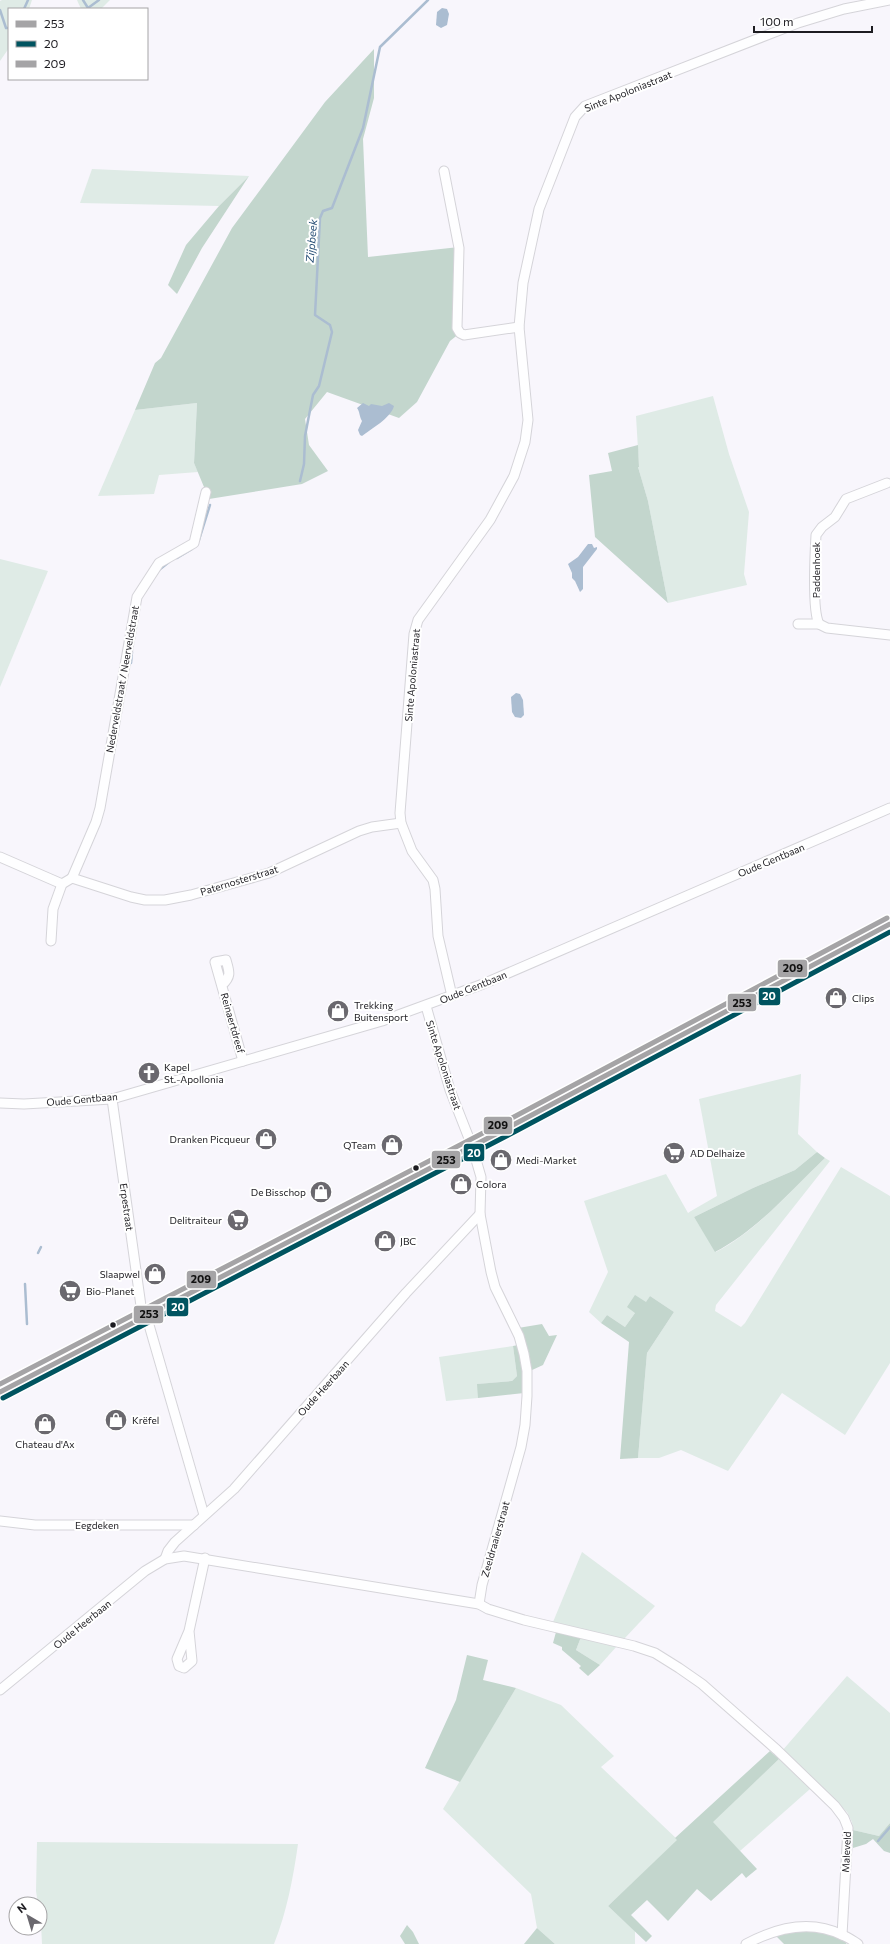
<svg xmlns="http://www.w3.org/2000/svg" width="890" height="1944" font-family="Commissioner,sans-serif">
	<rect width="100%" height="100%" fill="#f8f6fc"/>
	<g fill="#dfebe6">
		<path d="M0,0H32L29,9H9V48L0,61V1H2Z"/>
		<path d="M77,0H110L101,9H81Z"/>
		<path d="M92,169L249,176L219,206L80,203Z"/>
		<path d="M713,396L729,454L749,512L744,574L747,585L668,603L648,501L638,467L639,466L636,416Z"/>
		<path d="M197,403L194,463L198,472L159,475L154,494L98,496L135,410Z"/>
		<path d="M0,559L48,571L0,687Z"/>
		<path d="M801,1074L798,1134L817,1152L795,1170L753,1188L694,1217L716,1252C758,1230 791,1190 825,1158L830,1161L716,1305L715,1311L741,1327L745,1323L841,1167L890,1196V1363L845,1435L782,1393L728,1471L681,1450L659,1458H638L647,1353L674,1312L650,1296L646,1303L635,1313L625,1327L607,1315L601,1323L589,1312L608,1272L584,1201L666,1174L688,1213L691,1211L717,1196L699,1099Z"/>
		<path d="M513,1346L517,1376L512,1381L478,1384V1398L446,1401L439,1357Z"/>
		<path d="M582,1552L655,1606L624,1639L553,1622Z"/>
		<path d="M581,1637L617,1646L600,1665L576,1650Z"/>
		<path d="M847,1676L890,1713V1823L879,1836L853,1830L852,1822L847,1812L782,1751Z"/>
		<path d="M516,1688L561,1705L614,1756L601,1767L678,1840L608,1906L635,1931V1944H555L537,1928L531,1894L443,1809Z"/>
		<path d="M779,1759L810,1789L740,1851L712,1822Z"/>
		<path d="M37,1842L298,1844C293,1879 287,1911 274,1944H42L40,1904H38L36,1891Z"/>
	</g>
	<g fill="#c3d6cd">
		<path d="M374,49V98L363,139L368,257L459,247L460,333L450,341L417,402L399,418L327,392L305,419L309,445L328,471L302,484L209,499L194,463L197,403L135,410L155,363L161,358L232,228L325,102Z"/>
		<path d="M249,176L202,248L177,294L168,285L186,245L219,206Z"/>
		<path d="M638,445L639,467H638L648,501L668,603L595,537L589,475L612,471L608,453Z"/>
		<path d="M817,1152L825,1158C791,1190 758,1230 715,1252L694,1217L753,1188L795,1170Z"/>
		<path d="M635,1295L646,1302L650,1296L674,1312L647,1353L638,1458L620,1459L629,1342L601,1323L607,1315L625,1327L635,1313L627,1307Z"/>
		<path d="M542,1324L549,1336L557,1335L543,1365L530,1371L518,1328Z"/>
		<path d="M518,1345L523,1375L524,1393L478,1398L477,1384L512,1381L517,1376L513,1346Z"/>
		<path d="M556,1632L581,1637L576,1650L600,1665L588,1676L579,1668L581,1666L562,1650V1647L553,1643Z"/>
		<path d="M467,1655L488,1660L483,1680L516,1688L460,1782L425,1768L456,1700Z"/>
		<path d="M770,1751L779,1759L713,1822L757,1869L746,1878L742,1873L711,1901L697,1889L668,1921L647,1900L631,1915L652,1936L646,1942L608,1906L677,1840L675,1838Z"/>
		<path d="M890,1823V1853L884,1851L873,1839L866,1844L853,1848V1830L879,1836Z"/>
		<path d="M407,1925L413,1932L419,1944H405L400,1936Z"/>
		<path d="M537,1928L555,1944H524Z"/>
		<path d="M808,1930L825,1933L848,1940L846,1944H784L776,1936L785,1932Z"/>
	</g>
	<g fill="#abbdd1">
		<path d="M442,8L447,9L449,14L447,25L441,28L436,25L437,12Z"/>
		<path d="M363,403L369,406L371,404L382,406L389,403L394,406C391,418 371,429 362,436L360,435L358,430L362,421C359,416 360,412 357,408Z"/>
		<path d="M588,544H592L594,548L597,547V549L583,567V589L580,592L575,581L572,578V573L568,564L578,557Z"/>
		<path d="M516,693L520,694L523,700L524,715L521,718L515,717L512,712L511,697Z"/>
	</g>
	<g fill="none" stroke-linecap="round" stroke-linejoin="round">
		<g stroke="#abbdd1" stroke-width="2.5">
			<path d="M83,0L88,8L99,0"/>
			<path d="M24,9L28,0"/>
			<path d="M0,10L6,28H9"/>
			<path d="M300,481L304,464L305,436L313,395L319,386L332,332L330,325L315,315L320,218L323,211L332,208L363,128L380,47L428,0"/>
			<path d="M199,540L210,505"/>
			<path d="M177,558L192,549"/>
			<path d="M159,570L169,562"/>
			<path d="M131,663L132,652"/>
			<path d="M38,1253L41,1247"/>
			<path d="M25,1284L27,1324"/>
			<path d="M878,1841L890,1827"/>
		</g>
		<g stroke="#d5d4d9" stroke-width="11">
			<g id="street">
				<path d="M444,171L459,248L457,328L460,333L464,335L519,327"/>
				<path d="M798,624H819L827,628L890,635"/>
				<path d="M819,624C812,610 815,553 816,535L822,527L835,517L846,499L887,483"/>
				<path d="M0,857L62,884L72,878"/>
				<path d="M72,878L96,822L100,808L137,597L159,563L194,543L206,492"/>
				<path d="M72,878L131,897L145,900H165L191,895L269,873L359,831L372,827L401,823"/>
				<path d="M51,941L53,909L62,884"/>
				<path d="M222,985C232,976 229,971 226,960L215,962L243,1061"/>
				<path d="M452,996L438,936L435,889L433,880L412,851L401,823L400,813L414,634L418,620L490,520L514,476L525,442L528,420L519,327L523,283L539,209L575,117L585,106L798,23L844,9L890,0"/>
				<path d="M426,1006L450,1090L472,1146L481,1177L480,1214L491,1272L495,1287L519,1336L524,1354L527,1371V1396L525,1425L521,1447L482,1585L479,1604"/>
				<path d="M112,1099L141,1306L149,1325L204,1515"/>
				<path d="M0,1103L24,1104L112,1099L382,1021L483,984L890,808"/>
				<path d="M0,1521L35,1525H194"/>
				<path d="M165,1559L168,1551L175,1542L234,1489L406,1293L480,1214"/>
				<path d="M189,1631L177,1659L179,1666L184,1668L192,1661L189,1631L205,1558"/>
				<path d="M0,1690L145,1571L165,1559L184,1556L479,1604L488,1609L524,1620L634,1646L655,1653L679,1668L702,1684L777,1750L835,1806L844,1818L848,1828L842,1935"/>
				<path d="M746,1944C776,1928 810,1919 842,1935C848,1937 853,1941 858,1944"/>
			</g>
		</g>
		<g stroke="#d5d4d9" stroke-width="17">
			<path id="primary" d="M0,1392L513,1125L890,924"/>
		</g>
		<use href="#street" stroke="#fefeff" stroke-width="9"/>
		<use href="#primary" stroke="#fefeff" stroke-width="15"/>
		<g stroke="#fff" stroke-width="8">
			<path id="bus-1" d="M0,1392L513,1125L890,924"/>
		</g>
		<g stroke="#fff" stroke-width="8">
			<path id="bus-2" d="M3,1398L516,1131L890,932"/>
		</g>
		<g stroke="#fff" stroke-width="8">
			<path id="bus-3" d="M0,1384L510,1119L887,918"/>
		</g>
		<use href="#bus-1" stroke="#a5a4a6" stroke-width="5"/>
		<use href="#bus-2" stroke="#005460" stroke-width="5"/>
		<use href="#bus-3" stroke="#a5a4a6" stroke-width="5"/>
	</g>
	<defs>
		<g id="shop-disc" transform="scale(1.15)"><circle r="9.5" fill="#6a686e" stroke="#fff"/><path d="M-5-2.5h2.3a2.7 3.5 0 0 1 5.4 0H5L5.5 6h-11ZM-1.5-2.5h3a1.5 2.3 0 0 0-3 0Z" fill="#fff"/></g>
		<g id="church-disc" transform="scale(1.15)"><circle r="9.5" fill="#6a686e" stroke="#fff"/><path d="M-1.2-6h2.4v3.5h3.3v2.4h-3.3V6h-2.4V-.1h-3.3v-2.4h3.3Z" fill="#fff"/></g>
		<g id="supermarket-disc" transform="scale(1.15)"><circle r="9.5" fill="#6a686e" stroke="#fff"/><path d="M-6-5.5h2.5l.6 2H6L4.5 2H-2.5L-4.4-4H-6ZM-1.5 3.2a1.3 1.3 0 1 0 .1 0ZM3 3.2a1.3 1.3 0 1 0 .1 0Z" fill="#fff"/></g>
	</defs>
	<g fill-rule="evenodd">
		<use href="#shop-disc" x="836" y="998"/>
		<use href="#shop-disc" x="338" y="1011"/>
		<use href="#church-disc" x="149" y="1073"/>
		<use href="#shop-disc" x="266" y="1139"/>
		<use href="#shop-disc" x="392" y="1145"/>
		<use href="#supermarket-disc" x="674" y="1153"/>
		<use href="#shop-disc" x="501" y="1160"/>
		<use href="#shop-disc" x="461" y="1184"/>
		<use href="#shop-disc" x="321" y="1192"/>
		<use href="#supermarket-disc" x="238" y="1220"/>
		<use href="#shop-disc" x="385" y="1241"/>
		<use href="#shop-disc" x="155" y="1274"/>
		<use href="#supermarket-disc" x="70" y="1291"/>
		<use href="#shop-disc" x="116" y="1420"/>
		<use href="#shop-disc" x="45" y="1424"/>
	</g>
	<g fill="#1d1c21" stroke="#fff" stroke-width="1.5">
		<circle cx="416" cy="1168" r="3.5"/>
		<circle cx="113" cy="1325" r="3.5"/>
	</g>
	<g text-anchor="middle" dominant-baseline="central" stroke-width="4" stroke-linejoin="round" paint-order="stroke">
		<g font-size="10" fill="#1d1c21" stroke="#fff">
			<text transform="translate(628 91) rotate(-22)">Sinte Apoloniastraat</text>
			<text transform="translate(816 570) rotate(-90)">Paddenhoek</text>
			<text transform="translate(412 675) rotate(-85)">Sinte Apoloniastraat</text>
			<text transform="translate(122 679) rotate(-80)">Nederveldstraat / Neerveldstraat</text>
			<text transform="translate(771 860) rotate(-23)">Oude Gentbaan</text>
			<text transform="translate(239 880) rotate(-17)">Paternosterstraat</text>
			<text transform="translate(473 987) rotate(-22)">Oude Gentbaan</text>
			<text transform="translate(233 1023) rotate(74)">Reinaertdreef</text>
			<text transform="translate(444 1065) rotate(72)">Sinte Apoloniastraat</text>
			<text transform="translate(82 1099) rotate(-5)">Oude Gentbaan</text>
			<text transform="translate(127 1207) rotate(82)">Erpestraat</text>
			<text transform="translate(323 1388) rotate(-48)">Oude Heerbaan</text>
			<text x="97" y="1525">Eegdeken</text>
			<text transform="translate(495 1539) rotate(-74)">Zeeldraaierstraat</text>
			<text transform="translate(82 1624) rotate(-39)">Oude Heerbaan</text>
			<text transform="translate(846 1852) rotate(-87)">Maleveld</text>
		</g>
		<g font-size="10" fill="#1d1c21" stroke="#fff" text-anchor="start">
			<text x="852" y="998">Clips</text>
			<text x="354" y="1005">Trekking<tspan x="354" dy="12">Buitensport</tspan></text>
			<text x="164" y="1067">Kapel<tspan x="164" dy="12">St.-Apollonia</tspan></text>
			<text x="250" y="1139" text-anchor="end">Dranken Picqueur</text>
			<text x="376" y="1145" text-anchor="end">QTeam</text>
			<text x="690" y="1153">AD Delhaize</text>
			<text x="516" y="1160">Medi-Market</text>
			<text x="476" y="1184">Colora</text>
			<text x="306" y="1192" text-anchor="end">De Bisschop</text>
			<text x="222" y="1220" text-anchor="end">Delitraiteur</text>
			<text x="400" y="1241">JBC</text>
			<text x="140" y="1274" text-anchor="end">Slaapwel</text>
			<text x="86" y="1291">Bio-Planet</text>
			<text x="132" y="1420">Krëfel</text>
			<text x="45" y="1444" text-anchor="middle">Chateau d'Ax</text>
		</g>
		<g font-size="11" font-style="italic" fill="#2a5178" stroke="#fff">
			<text transform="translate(311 241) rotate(-85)">Zijpbeek</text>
		</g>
	</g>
	<g stroke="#fff" stroke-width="1.5">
		<rect x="777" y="959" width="31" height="19" rx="4" fill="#a5a4a6"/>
		<rect x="758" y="987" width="23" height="19" rx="4" fill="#005460"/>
		<rect x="727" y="993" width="30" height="19" rx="4" fill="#a5a4a6"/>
		<rect x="483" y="1116" width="30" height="19" rx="4" fill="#a5a4a6"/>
		<rect x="463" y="1143" width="22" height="19" rx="4" fill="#005460"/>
		<rect x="431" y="1150" width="30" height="19" rx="4" fill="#a5a4a6"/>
		<rect x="186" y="1270" width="31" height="19" rx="4" fill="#a5a4a6"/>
		<rect x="166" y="1297" width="23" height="20" rx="4" fill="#005460"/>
		<rect x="133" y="1305" width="31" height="19" rx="4" fill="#a5a4a6"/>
	</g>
	<g font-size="11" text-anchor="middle" font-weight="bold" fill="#fff">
		<text x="769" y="1000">20</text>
		<text x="474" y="1157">20</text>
		<text x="178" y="1311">20</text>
	</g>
	<g font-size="11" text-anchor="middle" font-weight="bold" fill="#111">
		<text x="793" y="972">209</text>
		<text x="742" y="1007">253</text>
		<text x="498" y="1129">209</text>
		<text x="446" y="1164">253</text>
		<text x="201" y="1283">209</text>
		<text x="149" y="1318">253</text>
	</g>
	<rect x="8" y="8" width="140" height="72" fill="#ffffff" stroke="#a5a4a6"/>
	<rect x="16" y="21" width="20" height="6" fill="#a5a4a6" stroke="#a5a4a6"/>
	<text x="44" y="28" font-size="12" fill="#1d1c21">253</text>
	<rect x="16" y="41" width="20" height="6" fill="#005460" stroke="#a5a4a6"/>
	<text x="44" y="48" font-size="12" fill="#1d1c21">20</text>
	<rect x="16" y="61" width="20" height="6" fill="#a5a4a6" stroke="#a5a4a6"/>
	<text x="44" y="68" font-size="12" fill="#1d1c21">209</text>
	<g transform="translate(28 1916) rotate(322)"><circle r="19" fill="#ffffff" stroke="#a5a4a6"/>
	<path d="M0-3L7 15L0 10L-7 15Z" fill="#6a686e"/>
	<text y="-6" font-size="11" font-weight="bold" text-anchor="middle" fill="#1d1c21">N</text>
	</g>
	<path d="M754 26v6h118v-6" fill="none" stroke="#1d1c21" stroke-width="2"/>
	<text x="760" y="26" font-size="12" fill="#1d1c21" stroke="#ffffff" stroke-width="3" paint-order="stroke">100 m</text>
</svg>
